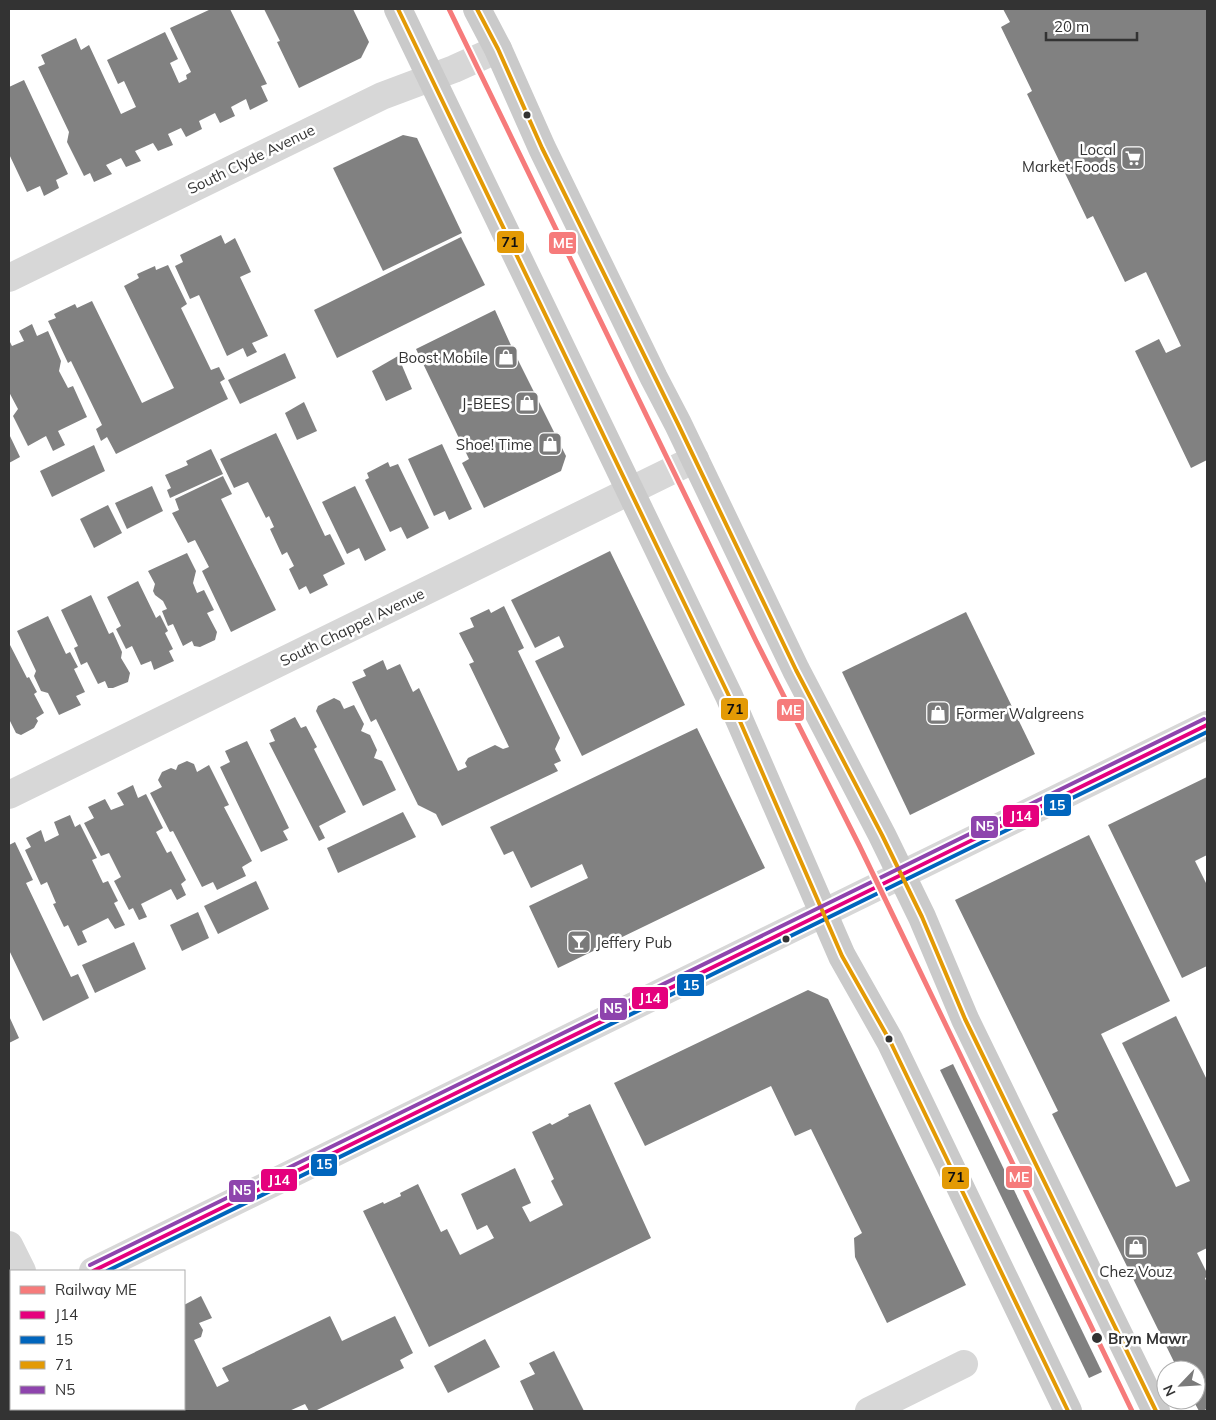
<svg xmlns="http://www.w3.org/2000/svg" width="1216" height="1420" font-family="Mulish,sans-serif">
	<rect width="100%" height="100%" fill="#fff"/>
	<g fill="#818181">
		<path d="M211,9H230L267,84L261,86L268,101L250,110L246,99L231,107L235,116L220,123L215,113L199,121L202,129L186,137L181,128L168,134L173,145L158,151L153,143L135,151L141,161L126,167L121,158L106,165L112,174L94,182L90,173L84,176L67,142L69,132L38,67L45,64L41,55L76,38L81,50L89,45L121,114L136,107L124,81L118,84L107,60L165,32L178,59L170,63L179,83L187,79L186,75L191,72L170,28Z"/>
		<path d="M264,9H353L369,42L361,58L299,88L277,42L280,41Z"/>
		<path d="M1003,9H1207V460L1191,468L1135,351L1159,339L1166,353L1181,346L1146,272L1125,282L1093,216L1087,219L1027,94L1032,91L1001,27L1010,22Z"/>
		<path d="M24,80L68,174L56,180L59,188L44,196L40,186L27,192L9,154V87Z"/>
		<path d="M403,135L417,138L462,233L383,271L333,168Z"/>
		<path d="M221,235L225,244L235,238L251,272L240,277L268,336L252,343L257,352L247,357L243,348L227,356L199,295L190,299L175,266L183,262L180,255Z"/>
		<path d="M461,237L485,285L337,358L314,310Z"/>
		<path d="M168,265L187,304L181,308L211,370L219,367L225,379L220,382L228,399L116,454L107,437L101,441L96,429L102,425L71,361L68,363L48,321L56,318L54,314L75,304L77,308L92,301L142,403L174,388L124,286L139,278L137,274L155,266L156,270Z"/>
		<path d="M495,310L514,352L566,456L561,471L484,508L462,463L469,459L416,349Z"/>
		<path d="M32,324L37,336L48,331L61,361L59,371L68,388L73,386L87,417L58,431L65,445L53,451L46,436L28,446L13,416L18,409L9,392V340L12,346L24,341L19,331Z"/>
		<path d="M285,353L296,378L240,404L228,380Z"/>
		<path d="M398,356L412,389L386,401L372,371Z"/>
		<path d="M304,402L317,431L297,440L285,413Z"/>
		<path d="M276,433L325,536L330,534L345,564L323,575L328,585L310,594L306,586L299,590L289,569L294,566L287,552L282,555L270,529L274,527L269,516L266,518L248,482L234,488L220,459Z"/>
		<path d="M9,434L20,457L9,463Z"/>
		<path d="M442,444L472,509L449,520L445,511L434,516L408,459Z"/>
		<path d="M94,445L105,471L52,497L40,471Z"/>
		<path d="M211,449L223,474L170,498L167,490L171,488L165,475L188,465L186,461Z"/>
		<path d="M388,462L390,467L398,464L429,528L407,539L401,527L390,532L365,480L369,478L367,473Z"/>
		<path d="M223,476L232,494L221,499L276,610L231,632L202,571L209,567L195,540L188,543L172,513L179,510L175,499Z"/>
		<path d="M152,486L163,511L127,529L115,503Z"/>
		<path d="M355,486L386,550L365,561L359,548L347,554L322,502Z"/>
		<path d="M108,505L122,533L94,548L80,519Z"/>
		<path d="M610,551L685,705L582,756L535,661L564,647L559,636L535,648L511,600Z"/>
		<path d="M187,553L196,571L193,583L197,593L204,590L214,610L207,613L217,632L215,640L200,647L194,646L192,641L183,646L173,624L168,626L162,611L167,609L163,601L155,595L153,591L155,584L148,571Z"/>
		<path d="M138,581L156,618L160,615L168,631L165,633L173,649L169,651L174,661L154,670L151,661L141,665L132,646L126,649L116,629L121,626L107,597Z"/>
		<path d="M91,595L109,634L113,632L122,652L121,658L130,673L128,682L113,688H108L105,681L98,684L87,662L81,665L74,648L78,646L61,610Z"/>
		<path d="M504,606L524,648L518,651L560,738L555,749L561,761L554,764L558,771L442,826L436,814L418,805L376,719L371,722L352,682L366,676L363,670L383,660L387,670L400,664L413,692L419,688L458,771L467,767L465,763L468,758L495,745L503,749L509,747L469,664L474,662L459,633L474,627L470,618L489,609L491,613Z"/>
		<path d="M966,612L1035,754L910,815L842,672Z"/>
		<path d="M48,616L66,654L70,652L78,667L74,669L85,692L76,696L81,705L59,715L48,693L41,691L34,676L36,671L17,631Z"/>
		<path d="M9,643L27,678L29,677L37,692L34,694L44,713L36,718L38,721L34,728L21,735L16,733L9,719Z"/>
		<path d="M334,698L340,701L344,709L354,705L364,724L361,731L370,735L377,750L374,758L382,761L396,790L363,806L316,711L318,706Z"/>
		<path d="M295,717L301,728L306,726L317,747L314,749L346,812L319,826L325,838L319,841L269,743L275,741L270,730Z"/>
		<path d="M697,728L765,868L558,968L529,906L588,878L582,864L531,888L513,851L504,855L490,827Z"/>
		<path d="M247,741L289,828L283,831L288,840L261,852L220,767L230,762L225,751Z"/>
		<path d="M187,761L194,764L197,772L209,765L229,805L224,807L252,861L242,867L246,876L217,890L213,882L202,887L173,831L170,832L150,793L162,787L158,780L162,772L171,768L176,770L178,765Z"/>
		<path d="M1207,777V855L1195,861L1206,883H1207V966L1182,978L1108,825Z"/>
		<path d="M133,785L138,798L146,794L163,828L156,832L167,853L171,851L186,880L181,884L186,895L177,900L171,889L141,904L147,917L139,920L133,908L129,910L114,881L121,877L109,853L101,856L84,823L94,818L88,807L105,799L111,810L124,805L117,793Z"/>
		<path d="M403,812L416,837L338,873L327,848Z"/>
		<path d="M70,815L75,827L80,824L97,858L92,860L103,883L108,881L118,901L114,903L125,925L115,929L108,918L82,931L87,942L78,946L68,925L64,927L53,904L56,903L47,882L41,885L25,850L31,847L26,838L41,830L45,842L59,835L54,822Z"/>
		<path d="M1089,835L1170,1001L1101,1034L1176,1187L1190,1181L1122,1043L1176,1016L1207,1080V1248L1197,1253L1207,1273V1277L1205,1278L1207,1283V1409L1202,1411H1199L1193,1400H1196V1370H1178L1052,1114L1058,1111L955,900Z"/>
		<path d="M15,842L33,880L26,883L71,977L78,974L89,998L43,1021L9,950V845Z"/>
		<path d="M256,881L269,909L218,934L204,906Z"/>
		<path d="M198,912L209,938L182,951L170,925Z"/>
		<path d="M134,942L146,969L95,993L82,965Z"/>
		<path d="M808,990L828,999L966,1285L887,1323L855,1257L854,1238L862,1233L811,1129L795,1136L771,1086L645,1146L614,1083Z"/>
		<path d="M9,1016L19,1038L9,1043Z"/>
		<path d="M953,1064L1102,1372L1089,1378L940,1070Z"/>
		<path d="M590,1104L651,1238L429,1347L363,1211L383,1202L384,1204L401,1196L400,1193L418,1184L441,1232L447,1229L460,1255L494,1238L487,1225L477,1230L461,1194L515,1168L531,1203L522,1207L530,1222L563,1205L551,1181L554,1179L532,1132L550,1123L552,1125L569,1116L568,1114Z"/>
		<path d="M201,1296L212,1318L199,1323L203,1330L201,1337L194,1340L217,1387L229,1381L222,1368L330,1316L342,1341L395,1316L413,1353L400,1360L404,1368L315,1411H309L305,1404L289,1411H154L153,1409H184V1305Z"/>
		<path d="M485,1339L500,1367L448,1393L434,1366Z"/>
		<path d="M554,1351L584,1411H534L520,1381L535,1374L529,1363Z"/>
		<path d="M9,1392L11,1397V1409H35L36,1411H9Z"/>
	</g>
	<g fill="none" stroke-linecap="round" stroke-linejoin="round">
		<g stroke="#d7d7d7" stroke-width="28">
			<path d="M9,278L382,96L454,69L498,49"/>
			<path d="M9,795L695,459"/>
			<path d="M9,1245L22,1271"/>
			<path d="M93,1271L1207,725"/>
			<path d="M9,1312L11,1311"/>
			<path d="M85,1409L87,1411"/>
			<path d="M869,1411L964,1364"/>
		</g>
		<g stroke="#cacaca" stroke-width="28">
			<path d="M398,9L729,696L842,956L890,1041L1068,1411"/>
			<path d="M477,9L498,49L542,148L654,378L678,424L796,670L882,835L922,917L965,1019L1156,1411"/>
		</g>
		<g stroke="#fff" stroke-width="8">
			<path id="bus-1" d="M93,1271L1207,725"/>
		</g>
		<g stroke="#fff" stroke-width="8">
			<path id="bus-2" d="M107,1271L1207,732"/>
		</g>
		<g stroke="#fff" stroke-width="8">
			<g id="bus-3">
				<path d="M398,9L729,696L842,956L890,1041L1068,1411"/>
				<path d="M477,9L498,49L542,148L678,424L796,670L882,835L922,917L965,1019L1156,1411"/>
			</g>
		</g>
		<g stroke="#fff" stroke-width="8">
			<path id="bus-4" d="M90,1265L1204,719"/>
		</g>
		<use href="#bus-1" stroke="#e5007d" stroke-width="4"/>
		<use href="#bus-2" stroke="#0065bd" stroke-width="4"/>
		<use href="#bus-3" stroke="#e39a05" stroke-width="4"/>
		<use href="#bus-4" stroke="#8e44ad" stroke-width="4"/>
		<g stroke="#fff" stroke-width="9">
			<path id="rail-1" d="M449,9L756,641L859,845L1132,1411"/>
		</g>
		<use href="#rail-1" stroke="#f67b7b" stroke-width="5"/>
	</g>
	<defs>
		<g id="supermarket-square" transform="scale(1.25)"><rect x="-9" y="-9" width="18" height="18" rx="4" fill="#7a7a7a" stroke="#fff"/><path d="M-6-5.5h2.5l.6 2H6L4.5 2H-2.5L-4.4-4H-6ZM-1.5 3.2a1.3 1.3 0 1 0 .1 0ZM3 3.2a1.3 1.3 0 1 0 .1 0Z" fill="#fff"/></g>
		<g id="shop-square" transform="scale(1.25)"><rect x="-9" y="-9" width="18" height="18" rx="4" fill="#7a7a7a" stroke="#fff"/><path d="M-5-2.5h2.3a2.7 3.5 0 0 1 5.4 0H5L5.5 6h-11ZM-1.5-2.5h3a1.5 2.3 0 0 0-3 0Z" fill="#fff"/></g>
		<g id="bar-square" transform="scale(1.25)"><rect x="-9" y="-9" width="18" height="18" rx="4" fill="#7a7a7a" stroke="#fff"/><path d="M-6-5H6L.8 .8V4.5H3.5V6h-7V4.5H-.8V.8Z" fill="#fff"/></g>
	</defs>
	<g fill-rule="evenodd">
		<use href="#supermarket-square" x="1133" y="158"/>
		<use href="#shop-square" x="506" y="357"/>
		<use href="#shop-square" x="527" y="403"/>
		<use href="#shop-square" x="550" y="444"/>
		<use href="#shop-square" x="938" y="713"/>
		<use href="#bar-square" x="579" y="942"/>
		<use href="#shop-square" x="1136" y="1247"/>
	</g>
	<g fill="#333" stroke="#fff" stroke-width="2">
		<circle cx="527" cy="115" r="4.5"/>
		<circle cx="786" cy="939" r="4.5"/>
		<circle cx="889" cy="1039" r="4.5"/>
		<circle cx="1097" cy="1338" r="6"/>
	</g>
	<g text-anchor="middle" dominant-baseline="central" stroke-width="5" stroke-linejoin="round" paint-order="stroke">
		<g font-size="15" fill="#333" stroke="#fff" text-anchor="end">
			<text x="1116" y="149">Local<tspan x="1116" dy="17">Market Foods</tspan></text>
			<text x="488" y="357">Boost Mobile</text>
			<text x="510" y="403">J-BEES</text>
			<text x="532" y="444">Shoe! Time</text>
			<text x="956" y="713" text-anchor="start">Former Walgreens</text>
			<text x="596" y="942" text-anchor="start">Jeffery Pub</text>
			<text x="1136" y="1271" text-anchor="middle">Chez Vouz</text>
		</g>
		<g font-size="15" fill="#333" stroke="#fff">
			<text transform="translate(251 159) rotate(-26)">South Clyde Avenue</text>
			<text transform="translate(352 627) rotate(-26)">South Chappel Avenue</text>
		</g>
		<g font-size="15" font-weight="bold" fill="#333" stroke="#fff" text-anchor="start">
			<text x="1108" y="1338">Bryn Mawr</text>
		</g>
	</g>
	<g stroke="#fff" stroke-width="2">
		<rect x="496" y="230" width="29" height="24" rx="5" fill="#e39a05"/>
		<rect x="548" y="231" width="29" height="24" rx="5" fill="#f67b7b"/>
		<rect x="720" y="697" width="29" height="24" rx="5" fill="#e39a05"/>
		<rect x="776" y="698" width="29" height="24" rx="5" fill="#f67b7b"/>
		<rect x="1043" y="793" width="29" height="24" rx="5" fill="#0065bd"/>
		<rect x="1002" y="804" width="38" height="24" rx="5" fill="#e5007d"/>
		<rect x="970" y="815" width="29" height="24" rx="5" fill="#8e44ad"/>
		<rect x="676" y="973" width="29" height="24" rx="5" fill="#0065bd"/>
		<rect x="631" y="986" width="38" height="24" rx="5" fill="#e5007d"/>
		<rect x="599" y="997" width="29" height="24" rx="5" fill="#8e44ad"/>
		<rect x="310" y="1153" width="28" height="24" rx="5" fill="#0065bd"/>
		<rect x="1005" y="1165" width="28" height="24" rx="5" fill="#f67b7b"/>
		<rect x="941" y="1166" width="29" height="24" rx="5" fill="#e39a05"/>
		<rect x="260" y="1168" width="38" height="24" rx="5" fill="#e5007d"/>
		<rect x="228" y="1179" width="28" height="24" rx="5" fill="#8e44ad"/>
	</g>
	<g font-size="14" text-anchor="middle" font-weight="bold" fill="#fff">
		<text x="563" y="248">ME</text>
		<text x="791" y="715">ME</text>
		<text x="1057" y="810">15</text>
		<text x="1021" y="821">J14</text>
		<text x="985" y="831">N5</text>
		<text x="691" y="990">15</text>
		<text x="650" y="1003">J14</text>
		<text x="613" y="1013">N5</text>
		<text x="324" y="1169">15</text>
		<text x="1019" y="1182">ME</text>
		<text x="279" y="1185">J14</text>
		<text x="242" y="1195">N5</text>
	</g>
	<g font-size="14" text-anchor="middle" font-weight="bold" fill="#111">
		<text x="510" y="247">71</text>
		<text x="735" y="714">71</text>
		<text x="956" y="1182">71</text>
	</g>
	<rect width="1216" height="1420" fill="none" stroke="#333333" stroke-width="20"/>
	<rect x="10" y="1270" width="175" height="140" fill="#ffffff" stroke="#adadad"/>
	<rect x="20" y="1286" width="25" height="8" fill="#f67b7b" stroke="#adadad"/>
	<text x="55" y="1295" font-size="15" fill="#333333">Railway ME</text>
	<rect x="20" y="1311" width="25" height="8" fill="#e5007d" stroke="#adadad"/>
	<text x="55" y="1320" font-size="15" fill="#333333">J14</text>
	<rect x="20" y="1336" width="25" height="8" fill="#0065bd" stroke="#adadad"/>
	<text x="55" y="1345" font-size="15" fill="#333333">15</text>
	<rect x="20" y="1361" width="25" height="8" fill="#e39a05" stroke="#adadad"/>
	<text x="55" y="1370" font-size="15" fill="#333333">71</text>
	<rect x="20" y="1386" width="25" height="8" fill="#8e44ad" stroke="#adadad"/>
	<text x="55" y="1395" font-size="15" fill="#333333">N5</text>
	<g transform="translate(1181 1385) rotate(245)"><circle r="24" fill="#ffffff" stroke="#adadad"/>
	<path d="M0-4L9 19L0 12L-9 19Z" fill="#7a7a7a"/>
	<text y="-8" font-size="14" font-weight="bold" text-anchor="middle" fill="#333333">N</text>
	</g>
	<path d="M1046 32v8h91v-8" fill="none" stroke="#333333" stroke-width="2.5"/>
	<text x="1054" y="32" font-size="15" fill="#333333" stroke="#ffffff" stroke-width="4" paint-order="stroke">20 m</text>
</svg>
